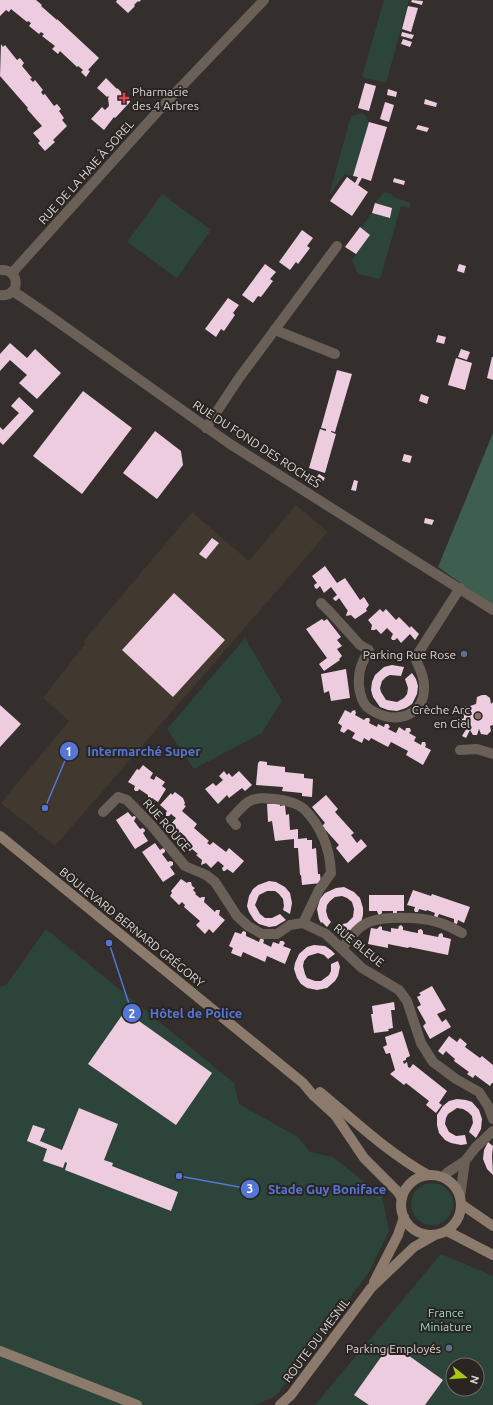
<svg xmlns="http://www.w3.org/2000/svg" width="493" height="1405" font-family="Ubuntu,sans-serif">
	<rect width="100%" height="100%" fill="#342f2c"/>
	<path fill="#413830" d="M296,505L328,532L55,846L1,803L69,721L43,698L85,644L83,642L192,512L249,561Z"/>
	<g fill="#2c4439" fill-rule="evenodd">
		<path d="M384,0H409L386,83L362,77Z"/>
		<path d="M358,114C365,113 366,116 369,122L353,176L345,174L329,195L351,116Z"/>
		<path d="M384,192L392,194L393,197L411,203L409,208L401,206L381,276L379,279L358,274L352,260L370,235L361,228L372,213L390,217L392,208L375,203Z"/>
		<path d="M162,194L211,230L177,278L127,242Z"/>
		<path d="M245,638L282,701L262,733L194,769L167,729Z"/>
		<path d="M46,929L234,1083L239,1104L298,1137L310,1152L333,1157L382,1196L389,1231L369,1272L276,1396L255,1405H0V987L6,985Z"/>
		<circle cx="432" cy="1204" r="21"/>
		<path d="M441,1254L493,1276V1405H315ZM453,1365H477V1389H453Z"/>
	</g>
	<path fill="#3e5e4f" d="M493,433V606L438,567Z"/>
	<g fill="#eeccdf">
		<path d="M0,0H36L42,5L41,6L57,20V19L99,58L88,70L90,71L86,77L81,72L83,70L78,66L77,67L60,51L58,54L52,49L55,46L42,36L44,34L41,32L39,34L29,26L31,23L28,21L27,22L11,9L9,12L6,10L0,16Z"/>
		<path d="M117,0H141L139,2L138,1L134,5L135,6L128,13L116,2Z"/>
		<path d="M412,0L423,1L422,5L411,2Z"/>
		<path d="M408,6L418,8L411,32L402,29Z"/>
		<path d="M402,32L414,35L412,39L401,36Z"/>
		<path d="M403,39L412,42L410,47L401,44Z"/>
		<path d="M1,44L3,47L5,45L17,60L20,58L24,63L22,66L32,78L30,79L33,82L35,80L43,90L41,92L43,95L45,94L54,106L57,104L61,109L59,111L64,118L62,120L67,126L53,140L55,142L45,151L38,143L40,141L33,133L42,126L27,109L28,108L0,76Z"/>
		<path d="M106,78L117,89V88L130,100V102L118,115L115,118L114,117L104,130L91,119L102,107L105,110L109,106L108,98L109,97L108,96L107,97L97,88Z"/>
		<path d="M365,83L376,86L369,111L358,108Z"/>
		<path d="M388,89L397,92L396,97L387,95Z"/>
		<path d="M425,99L437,103L436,107L424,104Z"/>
		<path d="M385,102L394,105L389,122L380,119Z"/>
		<path d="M369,122L387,127L371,181L362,178L358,185L368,192L352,216L330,201L347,177L355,183L358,177L353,176Z"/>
		<path d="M418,125L429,128L427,132L416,129Z"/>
		<path d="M394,178L405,181L404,185L393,182Z"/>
		<path d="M375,203L392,208L390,218L372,213Z"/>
		<path d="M360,227L370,235L356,254L345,247Z"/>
		<path d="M302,230L313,238L307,246L310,248L298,264L296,262L290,270L279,262Z"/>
		<path d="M265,264L276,272L270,279L273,281L261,297L258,296L253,303L242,295Z"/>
		<path d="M459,264L466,266L464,273L457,271Z"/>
		<path d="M228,298L239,305L233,313L235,315L224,331L221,329L216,337L205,329Z"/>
		<path d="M438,335L446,337L444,344L436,342Z"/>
		<path d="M10,343L27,358L35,349L61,373L37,399L19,383L27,375L10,360L0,371V354Z"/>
		<path d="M461,349L470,352L467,360L458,357Z"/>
		<path d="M492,357H493V380L487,378Z"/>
		<path d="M456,358L472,363L465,390L448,385Z"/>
		<path d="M337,370L352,374L335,432L331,431V432L336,434L325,473L309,468L320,429L326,431V429L321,428Z"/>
		<path d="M83,391L132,428L82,494L33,456Z"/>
		<path d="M421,394L429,397L427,404L419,401Z"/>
		<path d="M19,397L34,411L3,445L0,442V427L3,430L19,413L11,406Z"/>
		<path d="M155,431L181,451L183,465L157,499L123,473Z"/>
		<path d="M404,454L412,456L410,463L402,461Z"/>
		<path d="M319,474L325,478L322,483L315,479Z"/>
		<path d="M354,480L358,481L356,491L351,490Z"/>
		<path d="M425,518L434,520L432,525L424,523Z"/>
		<path d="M212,538L219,543L206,559L199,554Z"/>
		<path d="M325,566L337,583L345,578L360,600L364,597L369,605L366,609L367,611L355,619L351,615L346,616L347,612L348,611L339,598L336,601L334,600L333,598L337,595L331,587L324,593L320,586L317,589L315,588L314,585L317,583L312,576Z"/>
		<path d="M174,593L225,640L173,697L122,650Z"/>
		<path d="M380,609L383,612L386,609L396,620L399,617L410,628L411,626L419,634L415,640L410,634L401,643L397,638L395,640H392L391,638L393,634L387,628L381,634L376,629L375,630H371L372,625L368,620Z"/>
		<path d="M322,619L324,621L327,619L341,637L337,640L342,646L337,649L342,656L339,659L340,660L324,671L319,664L327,658L306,629Z"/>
		<path d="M392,665L404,667L401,676L390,675L386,677L382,681L380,688L381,692L386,700L397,702L404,698L407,694L408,688L405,679L412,673L416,679L418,686L417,694L412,704L406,708L397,711L388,710L380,707L373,697L371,690L372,682L375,675L384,667Z"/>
		<path d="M346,669L350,698L331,701L329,691L324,693L321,674Z"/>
		<path d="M482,695H486L490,698L491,704L493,702V725L490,726L491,731L487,735L481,734L479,729L477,735H473L470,730L466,738L462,736L468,726L467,725L464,726L461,723L462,719L464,718V715L461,714L459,709L463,706L467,707L476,704L477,697Z"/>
		<path d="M0,705L21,724L0,747Z"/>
		<path d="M345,710L351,713L352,711L355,710L356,713L355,715L364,720L366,718H369L370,720L369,723L377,727L378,724L384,727L385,724H388L390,727L388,729L396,733L399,727L405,731L406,728H410L411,731L409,733L416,737L414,741L421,745L422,742H425L426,745L425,747L431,750L423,765L406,755L408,751L391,742L388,747L371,738L369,741L364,738L362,743L352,738L355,733L348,729L344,733L340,731L342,726L338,723Z"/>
		<path d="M260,761L267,762V765L285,767V772L304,774V778L313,779L312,797L302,796V793L282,791L283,787L256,785L258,763Z"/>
		<path d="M143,765L153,773L150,778L154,780L156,776L165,782L162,786L166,789L158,802L152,798L151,800H148V795L139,789L138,791H135L134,789L135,786L128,782L137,769L139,770Z"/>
		<path d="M224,771L227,775L229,773L232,777L239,771L252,785L245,791L242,788L229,798L227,795L218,804L205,789L213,783L216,786L223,780L219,776Z"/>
		<path d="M175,792L183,798L185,803L184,805L186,806L182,811L197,824L194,828L209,841L207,843L210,845L213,842L226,852L229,848L244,861L233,873L227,869L225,871H223L222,868L224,866L218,861L211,868L206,863L201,865L202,860L196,855L198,854L192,849L190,851L188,850L187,848L189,845L183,840L186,837L180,832L178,834L175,833L176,829L171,824L176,818L171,814L169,816H166V813L167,811L160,805L171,793L172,795Z"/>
		<path d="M326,795L338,809L335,812L354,833L351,835L357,843L361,839L367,846L348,863L336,848L339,845L322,826L325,823L312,807Z"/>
		<path d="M280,803V806L285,805L286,815L289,814L290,830L298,829V839L307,838V840H312V849L316,848L318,874H320L321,883L302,885L301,875H300L298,848H294V839L275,841L272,821L268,822L267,804Z"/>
		<path d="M128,812L132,817L134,816L136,817L134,821L140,829L143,828L145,830V831L143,833L148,841L135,849L116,820Z"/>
		<path d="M155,843L160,850L163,848L165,850V852L162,854L168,862L170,861L173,862V865L170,867L175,874L163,882L142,852Z"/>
		<path d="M181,879L187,883L188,882H191L192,886L195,888L193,890L196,893L195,894L200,898L202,897H205L204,902L215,912L216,910H220L219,915L225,920L213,933L209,929L205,934L196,925L200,921L184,907L185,905L182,902L179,905L170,896L172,893L171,891Z"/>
		<path d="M269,881L276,882L285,887L290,893L292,903L290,914L283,910L284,906L283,899L279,894L275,891H267L259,895L255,905L260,914L265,918H272L280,914L286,920L276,926L269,927L259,924L254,920L249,912L247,906L249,896L253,889L258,885Z"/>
		<path d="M344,887L354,892L360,898L363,908V915L361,922L354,929L348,932L338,933L333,932L337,924H343L347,923L353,917L354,909L352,902L347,898L342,896L335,897L330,901L327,905L326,911L328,918L331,922L327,927L322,922L321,923L319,919L317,909L320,899L325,893L336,888Z"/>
		<path d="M413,890L431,896L432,894L470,907L464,923L458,920L457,924L454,923V919L439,914L437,918L434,916L435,913L427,910L426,911L419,909L418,912H415L414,910L415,907L407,905Z"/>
		<path d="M369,895H404V911H397V913H393V911H382V913L379,916L377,911H369Z"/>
		<path d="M401,925L403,927V930L412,932L418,933V930L421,929L423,931V934L438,937L439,934L442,933L443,935V937L451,939L448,955L409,947L408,948L388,944V948L368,944L371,928L377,929L380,926L382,927V930L391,932V928L398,929L399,926Z"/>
		<path d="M243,931L246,932V936L259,942L260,939L263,938L264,941L263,943L271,947L273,942L279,944L280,941H283L285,943L283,946L291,949L285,964L267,956L265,962L243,952L241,957L231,953L233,948L229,946L235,932L241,934Z"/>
		<path d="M314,945L325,946L331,950L335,954L328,959L324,955L318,953L308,956L304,961L303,966L305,974L307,978L315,981H321L329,975L331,971V964L338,961L340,967L338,976L335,981L327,988L317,990L307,988L301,984L297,978L294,969L295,963L299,954L307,947Z"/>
		<path d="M432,986L446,1010L437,1014L442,1022L446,1019L451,1027L430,1039L423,1026L426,1023L417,1007L421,1005L417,997L421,995L419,993Z"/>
		<path d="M394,1002L395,1010H391L393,1028L388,1029L389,1031L374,1033L371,1014H373L372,1006Z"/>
		<path d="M125,1011L212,1073L176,1125L88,1064Z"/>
		<path d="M402,1031L410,1056L406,1058V1060L403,1061L404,1064L407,1062L408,1067L410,1068L413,1064L447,1091L439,1103L442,1105L436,1113L426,1105L429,1101L406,1083L404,1085L390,1074L395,1070L390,1053L386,1054L383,1047L387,1045L385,1037Z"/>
		<path d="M449,1036L457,1042L460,1038L467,1044L465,1047L480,1058L482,1056L493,1065V1083H492L490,1086L475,1075L473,1078L467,1074L469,1072L454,1061L455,1059L448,1053L446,1051L443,1055L438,1051Z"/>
		<path d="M457,1099L466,1100L472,1102L479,1110L482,1119L481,1129L476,1138L469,1132L473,1123L472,1116L468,1112L463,1109L457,1108L448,1114L446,1118L445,1124L449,1132L456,1136L465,1135L467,1144L461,1145L451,1143L445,1140L439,1133L437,1125V1115L443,1106L449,1101Z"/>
		<path d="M79,1108L118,1124L104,1160L113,1163L112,1166L178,1192L171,1211L65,1170L67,1163L65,1162L63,1168L43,1161L47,1149L27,1141L33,1125L45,1129L40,1141L62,1150Z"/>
		<path d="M488,1142L493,1146L492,1156L493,1175L487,1169L483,1159L484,1150Z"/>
		<path d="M391,1343L443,1380L425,1405H369L354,1395Z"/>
	</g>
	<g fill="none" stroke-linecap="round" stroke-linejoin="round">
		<g stroke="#6b6057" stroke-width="10">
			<path d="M0,270C21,268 21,298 0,295"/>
			<path d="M12,273L160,109L264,0"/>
			<path d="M13,291L44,312L230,444L493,610"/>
			<path d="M275,329L280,332L335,354"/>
			<path d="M206,428L239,378L337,246"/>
			<path d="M321,603L331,613L360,645L369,650C364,659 359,668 359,678C358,687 361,701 367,707C390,726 426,719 424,685C424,675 419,667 415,658L460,588"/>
			<path d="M460,750L477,749L493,754"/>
			<path d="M103,812L118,797L127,800L152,826L185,866L206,875L215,882L237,916L248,926L262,934H277L290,925L303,923L319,890L331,873C330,849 321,826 304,809C297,803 284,800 275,799C266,798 256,797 248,802C242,806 236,814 231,819L236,825"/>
			<path d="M303,923L326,934L362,968L399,990L407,1001L421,1043L433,1062L456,1079L479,1092L488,1106L493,1119"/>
			<path d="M342,948C349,940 355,929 365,924C380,915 421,917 437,922C446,924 454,929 462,933"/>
			<path d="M443,1177L448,1172L465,1161L476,1147L493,1131"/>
			<path d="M460,1197L465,1161"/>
		</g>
		<g stroke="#8c7a6c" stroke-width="10">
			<path d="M0,836L303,1083L313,1095L335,1115L364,1158L397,1191L402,1198"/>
			<path d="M320,1092C355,1121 388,1153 428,1175"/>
			<circle cx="431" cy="1205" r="30"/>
			<path d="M461,1204L493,1226"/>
			<path d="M447,1231L493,1255"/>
			<path d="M374,1282L398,1235L404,1217"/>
			<path d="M0,1351L137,1405"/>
			<path d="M280,1405L291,1395L371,1288L414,1247L435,1235"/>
		</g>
	</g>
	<path fill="#e0444e" stroke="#2a2522" stroke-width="1.5" d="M122 92h4v4h4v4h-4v4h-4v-4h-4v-4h4z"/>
	<g fill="#5c6f8a" stroke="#2a2522" stroke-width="1.5">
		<circle cx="464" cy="654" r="4"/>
		<circle cx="449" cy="1348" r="4"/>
	</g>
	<circle fill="#8d6e63" stroke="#2a2522" stroke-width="1.5" cx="478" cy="716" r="4"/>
	<g text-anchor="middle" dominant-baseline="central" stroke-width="4" stroke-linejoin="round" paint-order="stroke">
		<g font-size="12" fill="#d8d5d3" stroke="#2a2522" text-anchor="end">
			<text x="132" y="91" text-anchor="start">Pharmacie<tspan x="132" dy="14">des 4 Arbres</tspan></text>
			<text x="456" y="654">Parking Rue Rose</text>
			<text x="470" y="709">Crèche Arc<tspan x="470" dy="14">en Ciel</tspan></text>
			<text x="441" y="1348">Parking Employés</text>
		</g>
		<g font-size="12" fill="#d8d5d3" stroke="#2a2522">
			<text transform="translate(86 172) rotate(-48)">RUE DE LA HAIE À SOREL</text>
			<text transform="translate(257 444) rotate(33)">RUE DU FOND DES ROCHES</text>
			<text transform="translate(167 825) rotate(49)">RUE ROUGE</text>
			<text transform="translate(132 927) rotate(39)">BOULEVARD BERNARD GRÉGORY</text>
			<text transform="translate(359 945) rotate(39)">RUE BLEUE</text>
			<text transform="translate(316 1340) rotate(-53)">ROUTE DU MESNIL</text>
		</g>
		<g font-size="12" fill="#9ddbbe" stroke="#2a2522">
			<text x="446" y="1312">France<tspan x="446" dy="14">Miniature</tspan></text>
		</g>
	</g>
	<path fill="none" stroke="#5576d6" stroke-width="1.5" d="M45 808L69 751M109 943L132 1013M179 1176L250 1189"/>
	<g fill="#5576d6" stroke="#2a2522" stroke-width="1.5">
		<circle cx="45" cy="808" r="4"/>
		<circle cx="109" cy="943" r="4"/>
		<circle cx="179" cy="1176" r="4"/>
		<circle cx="69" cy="751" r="10"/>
		<circle cx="132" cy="1013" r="10"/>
		<circle cx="250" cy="1189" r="10"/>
	</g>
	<g font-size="12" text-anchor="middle" font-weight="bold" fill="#fff">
		<text x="69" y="756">1</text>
		<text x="132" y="1018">2</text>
		<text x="250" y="1193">3</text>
	</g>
	<g font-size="13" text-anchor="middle" font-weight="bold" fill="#5576d6" stroke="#2a2522" stroke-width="4" stroke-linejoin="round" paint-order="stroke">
		<text x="144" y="756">Intermarché Super</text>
		<text x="196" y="1018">Hôtel de Police</text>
		<text x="327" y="1194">Stade Guy Boniface</text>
	</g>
	<g transform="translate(465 1377) rotate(107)"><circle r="19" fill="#2a2522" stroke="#706b69"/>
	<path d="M0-3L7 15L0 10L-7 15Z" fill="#aac719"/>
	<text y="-6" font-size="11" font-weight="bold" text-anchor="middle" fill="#d8d5d3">N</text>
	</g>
</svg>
